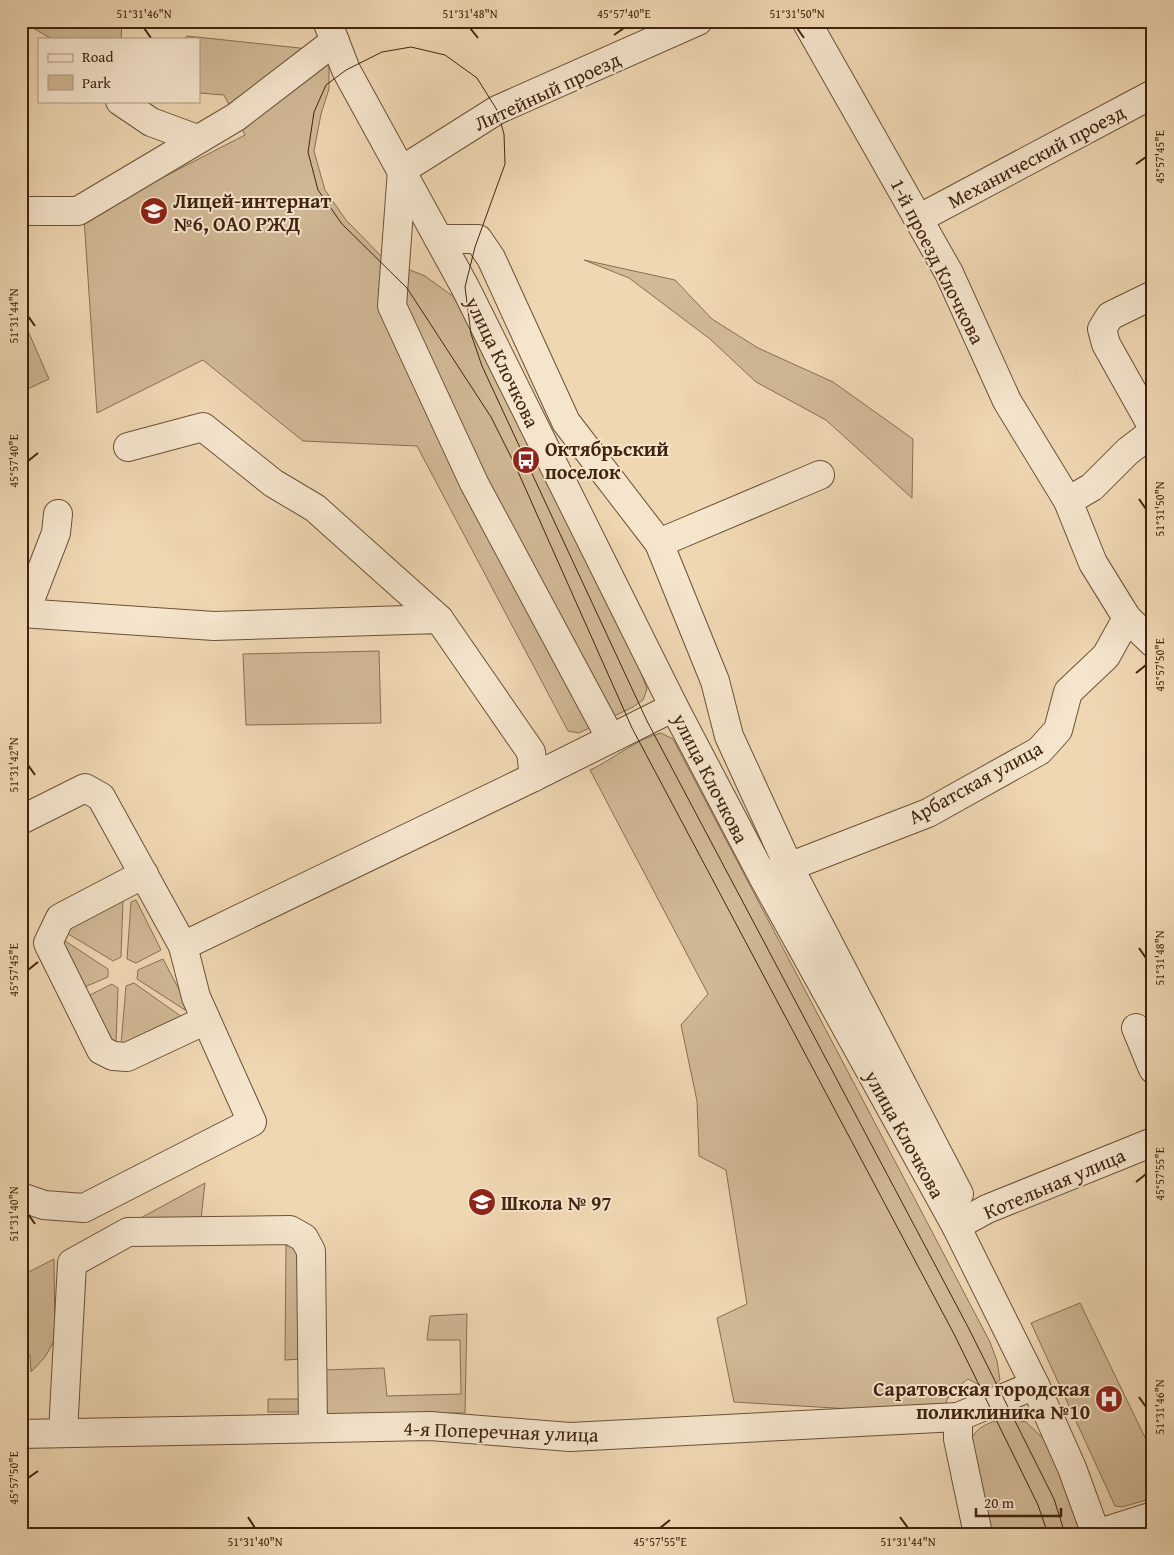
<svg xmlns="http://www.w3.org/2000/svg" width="1174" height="1555" font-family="'Gentium Book Plus',serif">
	<rect width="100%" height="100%" fill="#efd7b2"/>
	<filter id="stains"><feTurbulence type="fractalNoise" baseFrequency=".004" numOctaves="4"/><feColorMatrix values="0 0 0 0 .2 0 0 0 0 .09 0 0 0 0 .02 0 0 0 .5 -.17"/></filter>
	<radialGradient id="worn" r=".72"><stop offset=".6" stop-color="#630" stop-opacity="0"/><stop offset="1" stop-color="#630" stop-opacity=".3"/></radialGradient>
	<g fill="#d1b996" stroke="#896e52">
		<path d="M21,21H122L121,39H52Z"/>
		<path d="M187,36L300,48L329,59V89L321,114L314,151L325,190L346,220L385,260L425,276L454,297L473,319L633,650L647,689L643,700L633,707L579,733L568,731L417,446L303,441L203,360L97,413L84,218L245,135L224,95L199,93V39H184Z"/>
		<path d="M584,260L675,280L712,319L758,348L833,382L913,439L912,498L826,420L756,382L710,339L629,278Z"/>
		<path d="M21,315L49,379L21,392Z"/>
		<path d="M379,651L381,723L246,725L243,654Z"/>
		<path d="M661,733L673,739L990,1342L997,1361L1000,1380L989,1390L968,1379L950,1393L945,1405L918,1413L734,1402L717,1318L747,1304L726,1170L699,1156L697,1101L681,1025L708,994L590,770C614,759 636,739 661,733Z"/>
		<path d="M114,900H123L121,957L113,961L65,932Z"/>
		<path d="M136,900L161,950L136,963L127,959L131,902Z"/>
		<path d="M62,939L108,969V977L80,989Z"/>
		<path d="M163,959L186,1003L185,1010L137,979L138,970Z"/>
		<path d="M134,983L182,1017L121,1045L126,986Z"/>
		<path d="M112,984L118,988L116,1043H109L86,997Z"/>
		<path d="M205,1183L201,1219L135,1221Z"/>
		<path d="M286,1245H292L299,1256L301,1359L285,1360Z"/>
		<path d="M54,1259L55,1339L45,1357L31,1372L30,1355H21V1276Z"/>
		<path d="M1080,1303L1153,1454V1498L1122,1507L1115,1506L1031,1323Z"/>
		<path d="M467,1314L465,1413L329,1414L322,1407L323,1370L384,1368L387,1396L461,1394L460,1340H427L430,1316Z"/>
		<rect x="268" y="1399" width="34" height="13"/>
		<path d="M1006,1418L1026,1422L1049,1444L1086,1534H989L969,1447C974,1426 988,1423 1006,1418Z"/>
	</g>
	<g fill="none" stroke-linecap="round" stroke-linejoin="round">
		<g stroke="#6c5137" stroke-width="30">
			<g id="minor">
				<path d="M327,21L346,70L465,287L674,707L763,877L956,1226L1035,1385L1072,1468L1096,1534L1153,1516"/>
				<path d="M806,21L949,273L1007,401L1068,501L1093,563L1127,618L1153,643"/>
				<path d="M120,101L151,122L197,139"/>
				<path d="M402,170L392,306L474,483L610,737"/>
				<path d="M402,170L497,110L698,21"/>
				<path d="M21,211H78L236,117L335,41"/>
				<path d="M918,219L1153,94"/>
				<path d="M439,239H478L491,258L566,422L659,543L715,681L729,736L789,867L959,1194"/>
				<path d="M1153,295L1110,316L1102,329L1106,344L1153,428"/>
				<path d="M128,447L203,427L273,483L315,508L439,619"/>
				<path d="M1068,501L1092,487L1128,451L1153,432"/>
				<path d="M659,543L820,475"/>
				<path d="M21,613L214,626L439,619L531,752L534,777"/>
				<path d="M25,613L56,533L58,514"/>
				<path d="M21,820L85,788L101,797L183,946L534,777L674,707"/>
				<path d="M773,873L928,813L1039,751L1058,730L1068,692L1106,656L1127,618"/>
				<path d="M144,874L60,918L48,943L101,1050L113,1056L127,1057L206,1020"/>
				<path d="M1136,1028L1153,1069"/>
				<path d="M21,1197L44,1205L84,1208L252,1122L196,997L183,946"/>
				<path d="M956,1226L987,1209L1153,1142"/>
				<path d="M958,1417V1439L978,1534"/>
				<path d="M63,1433L72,1263L128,1232L290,1230L304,1238L311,1251L313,1428"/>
				<path d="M21,1434L430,1426L570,1437L958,1417L1035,1385"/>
			</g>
		</g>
		<use href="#minor" stroke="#f5e5cd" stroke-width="28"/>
		<path stroke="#41240e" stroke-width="1" d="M1048,1534L1038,1505L954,1334L632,728L515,465L491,417L407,288L342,224L318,190L308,152L314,112L326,85L346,70L382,52L411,47L445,55L477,78L497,110L504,134L505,164L475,247L465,287L471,334L482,366L647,721L968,1327L1054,1499L1065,1534"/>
	</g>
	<path fill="none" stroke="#41240e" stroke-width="2" d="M144,28L151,38M470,28L478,38M797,28L804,38M614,35L624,28M1136,164L1146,157M28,316L35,326M28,461L38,453M1139,499L1146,509M1136,673L1146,665M28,765L35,775M1139,948L1146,958M28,970L38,962M1136,1182L1146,1174M28,1214L35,1224M1139,1397L1146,1407M28,1478L38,1471M248,1517L255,1528M900,1517L908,1528M660,1528L670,1520"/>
	<defs>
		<g id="school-disc" transform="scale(1.4375)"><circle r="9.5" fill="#8f2418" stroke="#f5e5cd"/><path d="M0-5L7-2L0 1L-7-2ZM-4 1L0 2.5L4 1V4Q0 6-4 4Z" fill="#fff"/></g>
		<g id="bus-disc" transform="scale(1.4375)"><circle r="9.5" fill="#8f2418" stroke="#f5e5cd"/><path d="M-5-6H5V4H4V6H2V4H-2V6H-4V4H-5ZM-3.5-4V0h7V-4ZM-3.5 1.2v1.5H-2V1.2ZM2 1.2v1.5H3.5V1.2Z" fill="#fff"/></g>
		<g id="hospital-disc" transform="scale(1.4375)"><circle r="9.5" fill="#8f2418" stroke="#f5e5cd"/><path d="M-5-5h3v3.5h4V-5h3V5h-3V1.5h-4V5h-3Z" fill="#fff"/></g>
	</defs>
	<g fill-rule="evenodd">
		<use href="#school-disc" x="154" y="211"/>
		<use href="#bus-disc" x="526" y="460"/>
		<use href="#school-disc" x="482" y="1202"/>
		<use href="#hospital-disc" x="1109" y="1399"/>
	</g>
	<g text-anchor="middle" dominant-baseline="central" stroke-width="4" stroke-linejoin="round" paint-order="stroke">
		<g font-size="20" fill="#41240e" stroke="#f5e5cd">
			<text transform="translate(547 91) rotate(-25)">Литейный проезд</text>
			<text transform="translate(1036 156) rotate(-28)">Механический проезд</text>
			<text transform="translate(938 261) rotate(63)">1-й проезд Клочкова</text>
			<text transform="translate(503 362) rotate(64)">улица Клочкова</text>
			<text transform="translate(711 778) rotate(63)">улица Клочкова</text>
			<text transform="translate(975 782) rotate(-29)">Арбатская улица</text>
			<text transform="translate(905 1134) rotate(61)">улица Клочкова</text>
			<text transform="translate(1054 1183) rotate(-23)">Котельная улица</text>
			<text transform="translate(501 1431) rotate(2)">4-я Поперечная улица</text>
		</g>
		<g font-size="20" font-weight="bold" fill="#41240e" stroke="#f5e5cd" text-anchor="start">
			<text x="173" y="200">Лицей-интернат<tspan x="173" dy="23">№6, ОАО РЖД</tspan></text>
			<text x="545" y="448">Октябрьский<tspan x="545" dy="23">поселок</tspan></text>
			<text x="501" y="1202">Школа № 97</text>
			<text x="1090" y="1388" text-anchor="end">Саратовская городская<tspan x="1090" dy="23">поликлиника №10</tspan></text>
		</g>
	</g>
	<rect width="1174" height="1555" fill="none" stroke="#efd7b2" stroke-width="55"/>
	<rect x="38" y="38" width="162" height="65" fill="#f5e5cd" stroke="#ad9881"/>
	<rect x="48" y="54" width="25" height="8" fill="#f5e5cd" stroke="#ad9881"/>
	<text x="82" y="62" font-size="15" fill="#41240e">Road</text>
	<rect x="48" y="75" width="25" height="15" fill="#d1b996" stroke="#ad9881"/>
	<text x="82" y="88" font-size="15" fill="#41240e">Park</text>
	<path d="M976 1508v8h85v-8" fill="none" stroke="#41240e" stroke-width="2.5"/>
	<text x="984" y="1508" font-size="15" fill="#41240e" stroke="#f5e5cd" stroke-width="4" paint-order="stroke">20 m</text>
	<rect x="28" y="28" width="1118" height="1500" fill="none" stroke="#41240e" stroke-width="2"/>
	<g font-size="12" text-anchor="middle" fill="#41240e">
		<text x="144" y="18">51°31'46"N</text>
		<text x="470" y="18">51°31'48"N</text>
		<text x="624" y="18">45°57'40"E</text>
		<text x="797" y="18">51°31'50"N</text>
		<text transform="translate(1160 157) rotate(-90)" y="4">45°57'45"E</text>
		<text transform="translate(14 316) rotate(-90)" y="4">51°31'44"N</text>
		<text transform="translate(14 461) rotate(-90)" y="4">45°57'40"E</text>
		<text transform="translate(1160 509) rotate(-90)" y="4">51°31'50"N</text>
		<text transform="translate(1160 665) rotate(-90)" y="4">45°57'50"E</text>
		<text transform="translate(14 765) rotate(-90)" y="4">51°31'42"N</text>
		<text transform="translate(1160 958) rotate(-90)" y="4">51°31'48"N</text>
		<text transform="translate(14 970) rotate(-90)" y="4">45°57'45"E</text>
		<text transform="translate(1160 1174) rotate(-90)" y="4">45°57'55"E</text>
		<text transform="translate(14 1214) rotate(-90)" y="4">51°31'40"N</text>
		<text transform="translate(1160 1407) rotate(-90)" y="4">51°31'46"N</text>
		<text transform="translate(14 1478) rotate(-90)" y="4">45°57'50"E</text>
		<text x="255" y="1546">51°31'40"N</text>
		<text x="660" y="1546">45°57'55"E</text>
		<text x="908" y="1546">51°31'44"N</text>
	</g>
	<rect width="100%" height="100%" filter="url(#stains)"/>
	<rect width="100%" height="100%" fill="url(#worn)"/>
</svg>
